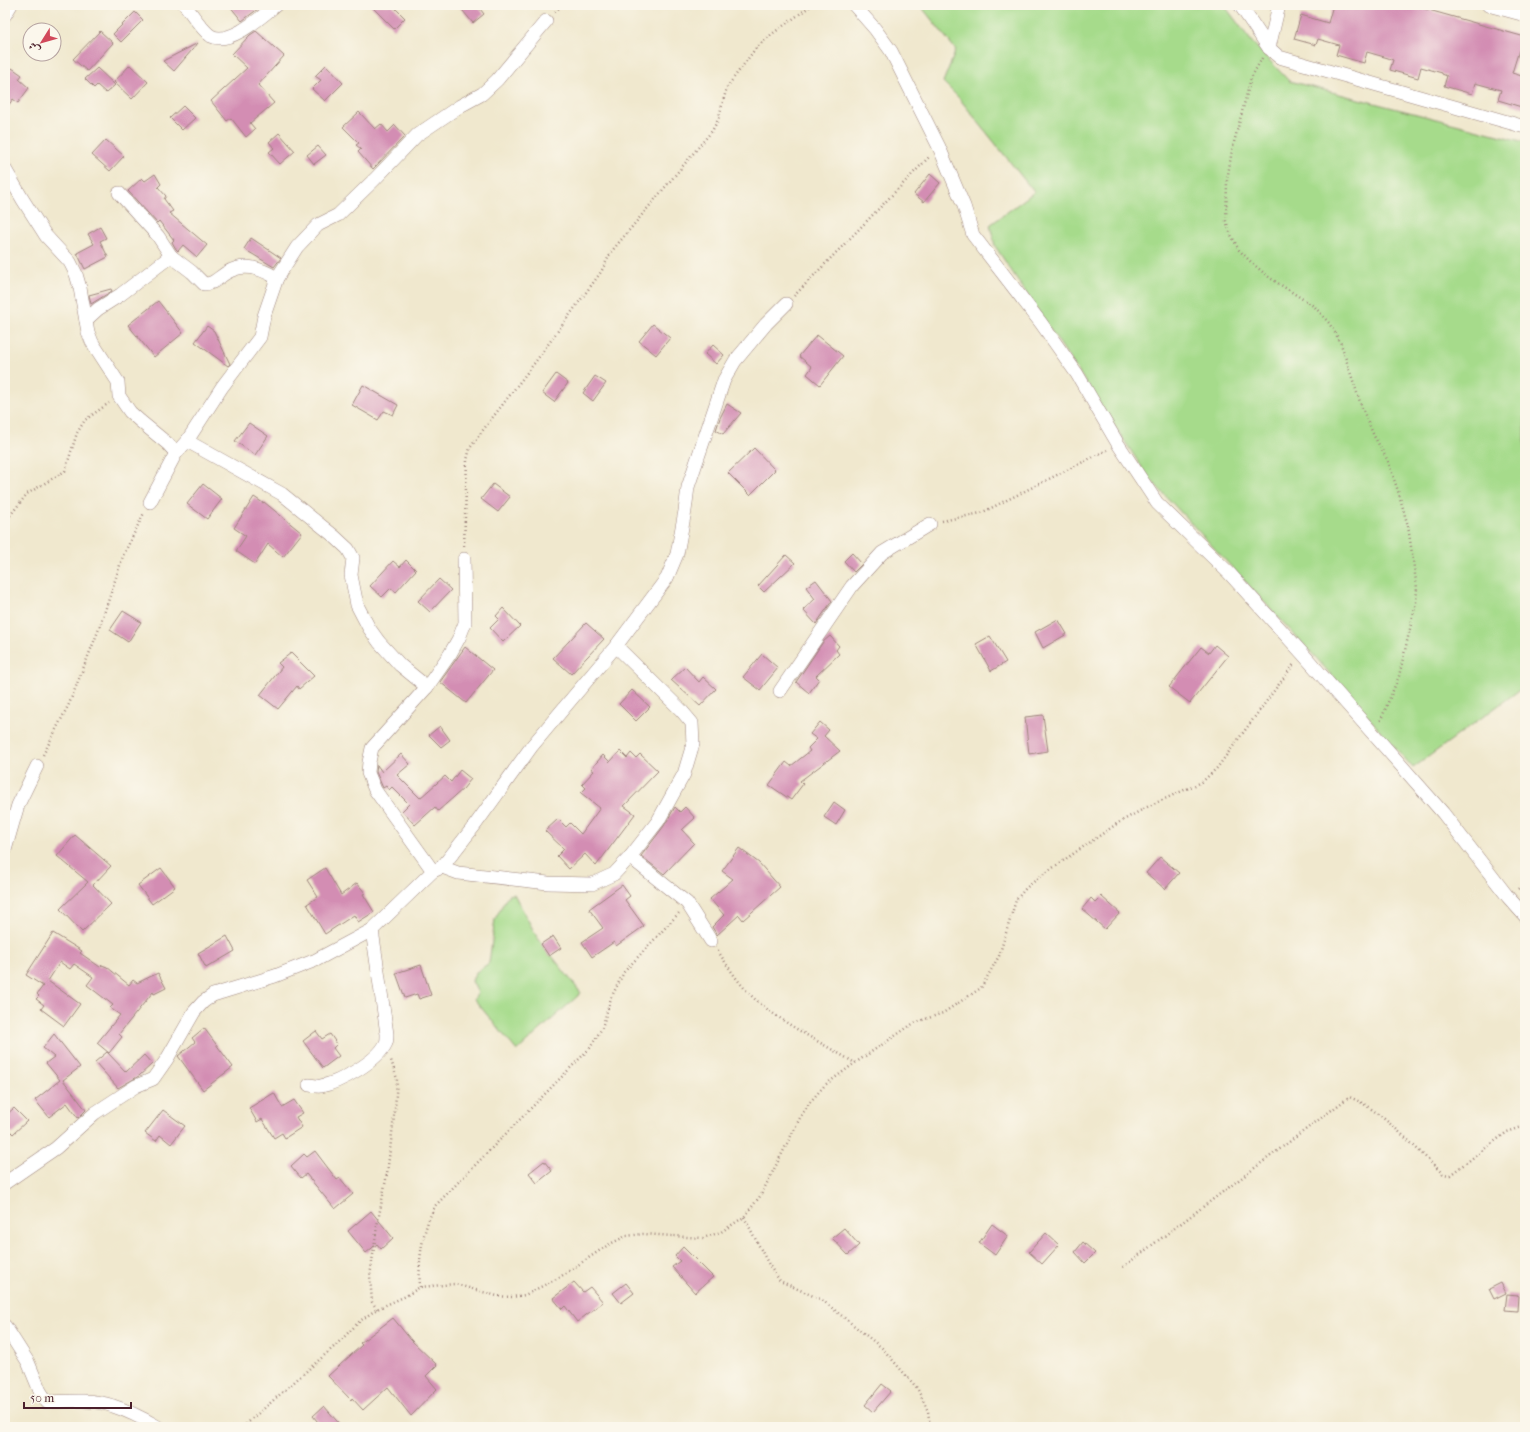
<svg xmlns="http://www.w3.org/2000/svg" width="1530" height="1432" font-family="'IM FELL French Canon',Amiri,serif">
	<rect width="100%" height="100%" fill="#fbf7ec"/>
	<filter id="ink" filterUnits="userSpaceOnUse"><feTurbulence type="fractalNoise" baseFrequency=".025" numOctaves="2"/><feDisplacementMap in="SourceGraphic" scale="8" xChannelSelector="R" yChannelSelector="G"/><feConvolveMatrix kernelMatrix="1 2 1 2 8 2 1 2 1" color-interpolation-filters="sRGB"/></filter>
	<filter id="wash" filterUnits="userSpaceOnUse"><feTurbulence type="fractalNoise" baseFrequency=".012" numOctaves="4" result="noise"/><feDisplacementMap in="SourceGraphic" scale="16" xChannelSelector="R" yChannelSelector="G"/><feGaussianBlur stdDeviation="0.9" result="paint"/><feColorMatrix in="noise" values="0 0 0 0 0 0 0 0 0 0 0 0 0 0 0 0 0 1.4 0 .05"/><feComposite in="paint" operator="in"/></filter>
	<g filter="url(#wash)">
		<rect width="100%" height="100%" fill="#f0e8ce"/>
		<g fill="#a6db8b" stroke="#787d5b">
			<path d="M920,5H1224L1252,42L1289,81L1525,142V686L1413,768L1318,660L1149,478L995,246L990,225L1034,192L959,98L943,82L956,50Z"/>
			<path d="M514,894L537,937L581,993L517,1051L474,999L478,993L472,981L475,973L489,963L495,919L508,895Z"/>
		</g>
		<g id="blocks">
			<g fill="#d38db3">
				<path d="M229,5H263L242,21Z"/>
				<path d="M370,5H392L405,18L394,29Z"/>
				<path d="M458,5H477L484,14L473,23Z"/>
				<path d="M1333,5H1411L1525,37V52L1519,50L1512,73L1525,77V108L1498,100L1501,90L1475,83L1472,94L1444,86L1447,76L1442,74V73L1421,67L1418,78L1390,70L1393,60L1388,58L1367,52L1364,63L1336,55L1339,45L1318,39L1316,45L1294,39L1301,15L1328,23Z"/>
				<path d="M135,12L143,20L121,42L113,34Z"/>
				<path d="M100,31L113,43L87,71L73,59Z"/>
				<path d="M256,31L284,56L258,85L274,103L250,123L255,129L246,137L231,118L227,121L211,101L247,68L232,54L250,35Z"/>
				<path d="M198,43L174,71L163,61Z"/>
				<path d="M130,65L148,82L132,99L114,82Z"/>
				<path d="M326,65L343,83L325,101L312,89L321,80L315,76Z"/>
				<path d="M12,68L22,75L19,79L29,88L18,103L13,99L5,110V77Z"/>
				<path d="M97,68L115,85L106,93L97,85L94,88L85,79Z"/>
				<path d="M183,106L195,118L182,130L170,118Z"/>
				<path d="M359,112L375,129L381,124L388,132L395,125L405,136L373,169L358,152L361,149L356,145L359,143L343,127Z"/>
				<path d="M279,133L295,151L280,164L269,152L274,148L269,142Z"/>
				<path d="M106,140L124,156L110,171L92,155Z"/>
				<path d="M318,146L326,155L314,164L307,155Z"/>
				<path d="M155,174L161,184L158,187L166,196L164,199L173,211L169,213L207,245L197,257L183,245L178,251L176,249L172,242L174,240L159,221L157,223L128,191L142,178L145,181Z"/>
				<path d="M930,174L940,183L924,202L914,194Z"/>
				<path d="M100,227L106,238L100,241L108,257L85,269L77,253L94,244L88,234Z"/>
				<path d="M251,238L281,258L274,267L244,249Z"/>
				<path d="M111,289L112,291L91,304L89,295Z"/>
				<path d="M158,301L183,333L154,357L128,325Z"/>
				<path d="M653,324L670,338L656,355L639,341Z"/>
				<path d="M207,326L214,331L230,364L228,366L195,342Z"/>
				<path d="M817,335L843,356L820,385L807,374L812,367L799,356Z"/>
				<path d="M713,345L724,355L716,364L705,354Z"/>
				<path d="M556,374L568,383L554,402L542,393Z"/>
				<path d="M595,376L606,383L593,401L583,393Z"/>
				<path d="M363,385L398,405L393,415L384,411L378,420L352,405Z"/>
				<path d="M727,404L741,413L723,434L716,430L720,418Z"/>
				<path d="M249,423L268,436L255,455L235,441Z"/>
				<path d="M754,448L775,470L750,495L728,473Z"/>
				<path d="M203,484L222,499L207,519L187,504Z"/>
				<path d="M493,484L510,497L498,512L481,499Z"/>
				<path d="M254,497L263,503L264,502L302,533L283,557L268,544L255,564L236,551L246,536L234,528Z"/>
				<path d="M852,553L862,564L854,572L844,561Z"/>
				<path d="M786,555L795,563L764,592L758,586Z"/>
				<path d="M406,560L416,570L396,592L391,588L382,597L370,586L393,561L400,567Z"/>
				<path d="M439,579L451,590L430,612L418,601Z"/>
				<path d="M816,580L832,601L816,624L803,610L815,599L806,587Z"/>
				<path d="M503,608L520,626L503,642L490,628L499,619L496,616Z"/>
				<path d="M123,611L141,622L128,642L110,630Z"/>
				<path d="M1058,619L1067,634L1043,648L1035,632Z"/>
				<path d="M586,623L604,639L571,674L553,658Z"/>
				<path d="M830,636L839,646L836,650L839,654L816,676L819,679L809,693L796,682L823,642Z"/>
				<path d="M990,636L1006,662L991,671L976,644Z"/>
				<path d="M1215,645L1228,656L1190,703L1169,687L1201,647L1209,653Z"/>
				<path d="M465,647L493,670L466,703L440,682Z"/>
				<path d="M291,653L314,676L299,689L297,686L278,709L260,695L282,667L278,663Z"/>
				<path d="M762,654L778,668L760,690L743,677Z"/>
				<path d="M685,667L699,682L703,677L716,689L700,706L671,680Z"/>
				<path d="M632,690L650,707L636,721L619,704Z"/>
				<path d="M1043,715L1048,751L1029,754L1025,717Z"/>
				<path d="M820,722L829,730L824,736L840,751L800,781L803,784L791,800L769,785L786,762L791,766L810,751L808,748L817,739L810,734Z"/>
				<path d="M440,726L450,740L441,747L429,735Z"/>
				<path d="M620,751L627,758L631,753L636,758L640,754L658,771L624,806L635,814L596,866L585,854L569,869L557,856L564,849L545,831L558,819L566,827L570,823L581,834L600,808L581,793L586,788L582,784L594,771L591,769L603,755L610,762Z"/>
				<path d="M401,754L410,764L397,775L420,798L445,776L451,782L460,770L471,779L463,789L438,811L435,807L415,825L402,811L409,804L392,787L389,790L386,786L383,788L376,772L377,765L382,772Z"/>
				<path d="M834,802L845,810L836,825L824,817Z"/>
				<path d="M675,807L680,812L685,807L695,818L682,830L694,843L664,874L641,856L664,826Z"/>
				<path d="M75,835L111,866L93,885L111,904L82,932L60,909L88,882L57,856Z"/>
				<path d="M739,848L759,863L780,887L743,920L739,915L717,935L712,927L724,915L710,899L733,879L722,871Z"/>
				<path d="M1160,857L1179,873L1165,889L1146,873Z"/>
				<path d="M161,868L175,887L152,904L138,885Z"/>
				<path d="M325,868L341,895L357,883L365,893L363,894L374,912L358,922L354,915L325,934L307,904L318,897L307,880Z"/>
				<path d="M622,885L630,896L625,900L644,926L616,946L614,942L592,957L582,942L603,928L589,909Z"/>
				<path d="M1101,896L1120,913L1105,929L1082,909L1091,898L1095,902Z"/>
				<path d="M53,933L82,951L80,953L100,967L102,965L107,967L129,985L133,980L137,983L158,973L166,988L154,994L153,992L119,1034L122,1037L109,1053L97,1043L120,1015L110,1008L113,1005L87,985L93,977L74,964L70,969L60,962L48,981L80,1004L64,1026L41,1009L44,1005L36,999L39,996L37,994L43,986L26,975Z"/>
				<path d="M227,936L235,951L206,968L198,953Z"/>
				<path d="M553,936L561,948L549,956L541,944Z"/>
				<path d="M421,965L431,995L419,999L417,994L405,998L396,973Z"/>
				<path d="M204,1028L233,1067L203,1090L178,1056L195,1042L192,1038Z"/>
				<path d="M316,1031L322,1039L330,1034L337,1044L333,1048L339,1056L323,1068L303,1041Z"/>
				<path d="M54,1034L80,1067L63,1080L86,1110L78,1118L67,1103L49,1117L35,1100L60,1080L46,1063L54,1057L43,1048Z"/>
				<path d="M107,1052L126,1072L144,1055L152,1064L139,1076L118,1088L95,1062Z"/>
				<path d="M274,1093L282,1107L294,1100L303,1113L296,1117L302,1127L285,1138L282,1133L274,1138L262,1119L257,1122L249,1108Z"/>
				<path d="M14,1108L27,1121L13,1134L5,1126V1116Z"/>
				<path d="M163,1110L185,1126L171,1144L160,1135L156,1141L145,1133Z"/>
				<path d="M315,1151L337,1180L340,1178L353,1194L335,1209L306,1174L301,1178L291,1166L304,1154L307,1157Z"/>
				<path d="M544,1161L552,1171L537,1183L529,1173Z"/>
				<path d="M371,1211L393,1238L381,1249L377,1244L366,1253L348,1231Z"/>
				<path d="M992,1224L1008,1236L995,1255L979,1243Z"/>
				<path d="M844,1228L859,1245L848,1255L832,1238Z"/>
				<path d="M1046,1233L1059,1245L1042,1264L1029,1252Z"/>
				<path d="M1083,1242L1095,1253L1085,1263L1075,1252Z"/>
				<path d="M683,1247L713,1277L695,1293L672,1267L680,1261L675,1256Z"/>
				<path d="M574,1282L583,1292L590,1287L603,1302L577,1322L565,1306L562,1309L553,1298Z"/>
				<path d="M626,1283L634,1293L621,1303L613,1293Z"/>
				<path d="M1501,1283L1506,1293L1494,1299L1489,1289Z"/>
				<path d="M1507,1294L1518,1295L1517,1311L1505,1310Z"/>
				<path d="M393,1318L411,1340L437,1365L426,1376L437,1389L411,1416L388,1387L363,1410L352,1398L351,1400L328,1376L362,1345L360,1343Z"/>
				<path d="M882,1384L891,1391L873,1412L865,1405Z"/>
				<path d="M324,1406L342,1427H322L313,1416Z"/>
			</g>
		</g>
	</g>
	<g filter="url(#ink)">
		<use href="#blocks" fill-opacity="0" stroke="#9d847c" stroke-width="1"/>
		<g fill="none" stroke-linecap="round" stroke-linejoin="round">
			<g stroke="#9d847c" stroke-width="14">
				<g id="minor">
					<path d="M185,5C192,14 202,30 211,36C230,46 262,16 276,5"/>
					<path d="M854,5L875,29L891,51L939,147L964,206L973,235L1041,323L1077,374L1118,444L1157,503L1229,573L1302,653L1443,813L1508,897L1525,916"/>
					<path d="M1240,5L1269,48L1279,57L1525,127"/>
					<path d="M1488,5L1525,15"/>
					<path d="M5,15L11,5"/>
					<path d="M1269,48L1279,5"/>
					<path d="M5,169L23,200L46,236L70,262L76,274L80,288L88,332L92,342L118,382L119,396L130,412L140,421L168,444L176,453"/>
					<path d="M119,193L158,236L171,256"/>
					<path d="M86,320L98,309L120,295L171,256L192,272L204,284C214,284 218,278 226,273C244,262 260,268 277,278"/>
					<path d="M187,441L282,494L334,536L348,549L353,558L351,575L357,605L369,628L379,642L400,665L427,687"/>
					<path d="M150,502L176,453L187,441L222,387L260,337L264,316L277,278L297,247L318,225L338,215L375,179L417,135L460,106L482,94L497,80L546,21"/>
					<path d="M780,691L852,586L882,553L930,524"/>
					<path d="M5,850L18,805L37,766"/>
					<path d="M630,857L687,903L711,941"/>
					<path d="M442,867L458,873L548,883L592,884L614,874L630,857L658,821L684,774L693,744L692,723L681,710L616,646"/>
					<path d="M433,871L375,790L368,773L369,762L372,748L427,687L450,654L459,638L465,623L464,559"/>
					<path d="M309,1085C313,1085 317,1087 321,1086C339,1083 378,1061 386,1043C387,1041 387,1037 387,1034L372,930"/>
					<path d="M5,1183L56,1148L95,1113L136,1086L153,1079L167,1059L194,1012L203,1002L213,995L275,976L316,960L372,930L433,871L442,867L475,825L532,746L616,646L667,578L677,554L685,511L688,487L724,380L735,361L766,324L786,304"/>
					<path d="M5,1326L28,1362L40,1391L47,1402C68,1401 93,1399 113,1406C129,1411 144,1419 158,1427"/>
				</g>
			</g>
			<g stroke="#9d847c" stroke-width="2.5" stroke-dasharray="1 3" stroke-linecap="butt">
				<path d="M555,12L562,5"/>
				<path d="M1262,58L1251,78L1232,150L1227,181L1226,221L1231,235L1239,250L1252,263L1270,278L1315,307L1329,323L1340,341L1362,408L1374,436L1388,461L1398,491L1408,526L1417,588L1416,603L1399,676L1380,722"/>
				<path d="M794,296L930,156"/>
				<path d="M942,521L981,513L1107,450"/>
				<path d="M5,522L27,494L65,471L77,433L85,420L109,403"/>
				<path d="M464,546L467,460L470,448L480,434L536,361L601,272L611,252L712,131L718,120L727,87L756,48L772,34L812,5"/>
				<path d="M43,755L69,704L99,629L123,556L144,513"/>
				<path d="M1518,889L1525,882"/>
				<path d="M718,951C728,967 741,987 756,1000C785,1025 822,1043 855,1063"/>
				<path d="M744,1217L769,1265L780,1281L822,1300L882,1348L917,1388L928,1411L930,1427"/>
				<path d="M1123,1267L1349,1097C1379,1107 1419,1152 1443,1174L1450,1175L1507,1132L1525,1126"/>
				<path d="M420,1287C418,1261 422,1228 436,1205L590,1048L602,1028L611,998L624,972L679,913"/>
				<path d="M377,1309L372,1302L370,1276L377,1226L387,1174L395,1109L397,1079L391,1060"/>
				<path d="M243,1427L335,1346L360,1321L377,1309L406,1296L420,1287L455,1284L497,1296L512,1297L525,1295L560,1277L608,1245L626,1236L643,1234L703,1238L721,1232L744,1217L761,1195L801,1116L810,1102L825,1085L855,1063L914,1023L943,1013L981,988L999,956L1016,900L1026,888L1041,876L1118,823L1149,806L1202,782L1217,768L1294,664"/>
			</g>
			<use href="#minor" stroke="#fff" stroke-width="13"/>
		</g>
	</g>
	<rect width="1530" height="1432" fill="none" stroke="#fbf7ec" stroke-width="20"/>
	<g transform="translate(42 42) rotate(233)"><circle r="19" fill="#fbf7ec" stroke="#b4a19f"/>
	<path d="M0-3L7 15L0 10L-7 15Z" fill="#d1495b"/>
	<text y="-6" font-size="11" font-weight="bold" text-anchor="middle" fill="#4a1f2b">ش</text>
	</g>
	<path d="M24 1402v6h107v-6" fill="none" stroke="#4a1f2b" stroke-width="2"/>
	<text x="30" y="1402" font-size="12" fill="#4a1f2b" stroke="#fbf7ec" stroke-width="3" paint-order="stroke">50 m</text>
</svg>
